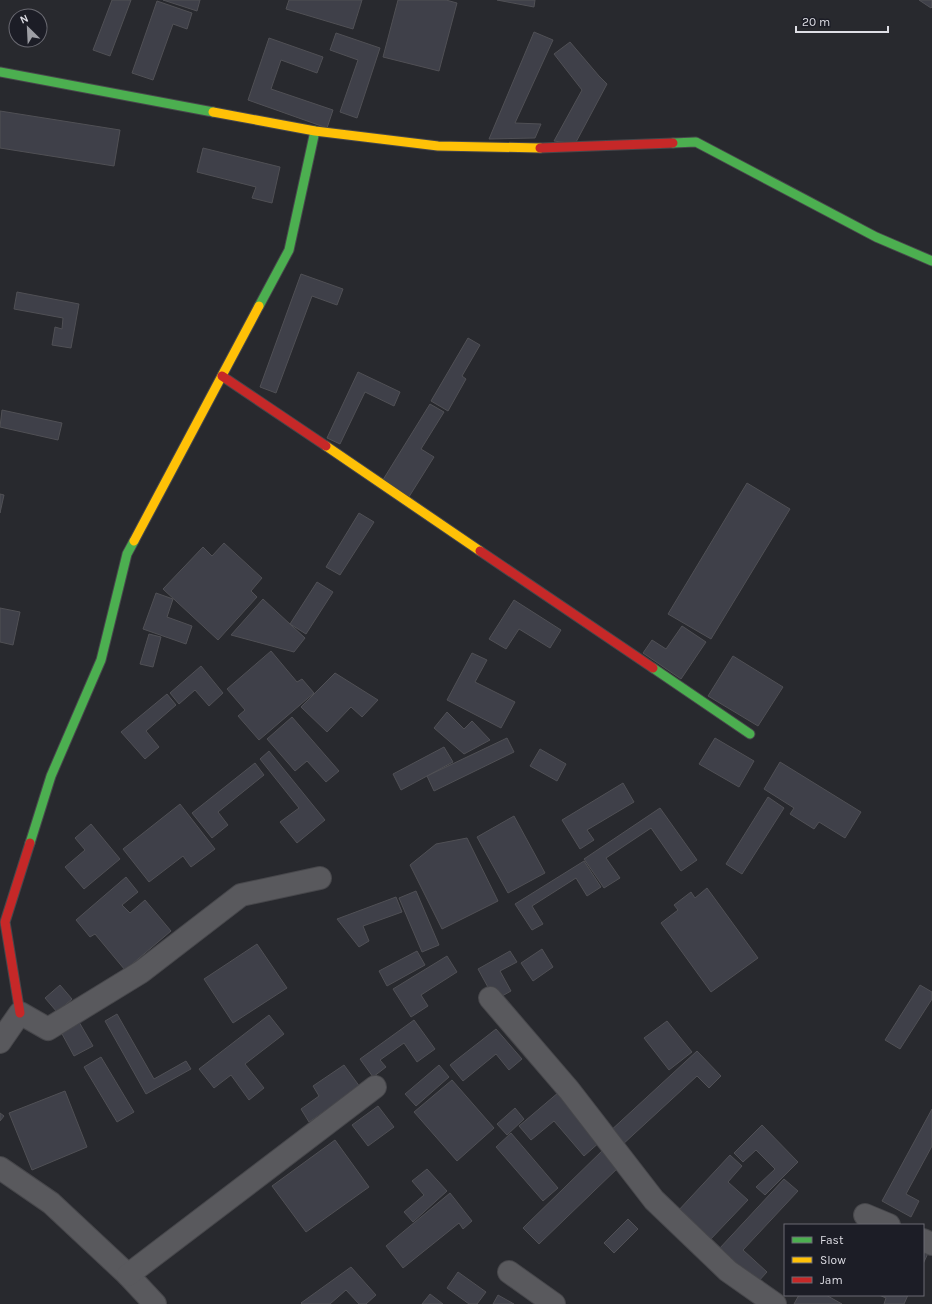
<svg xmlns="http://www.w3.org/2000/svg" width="932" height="1304" font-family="Karla,sans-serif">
	<rect width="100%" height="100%" fill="#28292e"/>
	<g fill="#3f4049" stroke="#505055">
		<path d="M112,0H131L110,56L93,50Z"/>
		<path d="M163,0H200L197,11Z"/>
		<path d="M289,0H362L353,29L286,9Z"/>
		<path d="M398,0H446L457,3L439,71L383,57Z"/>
		<path d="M497,0H535L534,7Z"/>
		<path d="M919,0H932V7L931,8Z"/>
		<path d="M157,1L192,13L187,29L173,24L153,80L132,73Z"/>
		<path d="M534,32L553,40L515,123L541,124L535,138L489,139Z"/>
		<path d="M336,33L380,48L357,118L340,112L358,60L330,50Z"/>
		<path d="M269,38L323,57L317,73L281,60L271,89L333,110L327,128L248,100Z"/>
		<path d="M570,42L599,76L607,84L575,144L554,141L582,90L554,54Z"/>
		<path d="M0,111L120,130L114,166L0,148Z"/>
		<path d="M203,148L280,167L272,203L252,198L256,187L197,172Z"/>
		<path d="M301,274L343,289L337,305L312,296L276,393L260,387Z"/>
		<path d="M17,292L79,304L71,348L52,345L55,327L62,329L63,318L14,309Z"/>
		<path d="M468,338L480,345L462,376L466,379L448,411L431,401Z"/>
		<path d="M358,372L400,392L394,406L365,392L340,444L327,438Z"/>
		<path d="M430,404L444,412L421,449L434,457L407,500L381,483Z"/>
		<path d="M2,410L62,423L58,440L0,427Z"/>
		<path d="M747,483L790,509L711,639L668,614Z"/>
		<path d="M0,494L4,495L0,513Z"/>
		<path d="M359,513L374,522L340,575L326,567Z"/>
		<path d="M224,543L262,578L251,591L257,597L218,640L163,589L203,547L212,556Z"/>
		<path d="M317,582L333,592L306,634L290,624Z"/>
		<path d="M156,593L173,599L167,617L192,626L186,644L143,629Z"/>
		<path d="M263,599L305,638L294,652L231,635Z"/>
		<path d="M514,600L561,630L550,648L519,629L506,649L489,639Z"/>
		<path d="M0,608L20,612L13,645L0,642Z"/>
		<path d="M682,626L706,642L681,679L643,653L652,640L666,649Z"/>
		<path d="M149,634L161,637L153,667L140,664Z"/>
		<path d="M271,651L297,682L302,679L314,693L259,740L238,716L245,710L227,689Z"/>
		<path d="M472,653L487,660L475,682L515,702L501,728L447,700Z"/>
		<path d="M733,656L783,687L758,726L708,696Z"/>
		<path d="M201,666L223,693L209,706L195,690L179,704L170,693Z"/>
		<path d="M335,673L378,700L362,717L351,707L327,732L301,707Z"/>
		<path d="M167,694L176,705L146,731L159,747L145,759L121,732Z"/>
		<path d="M447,712L464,729L472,721L490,740L464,754L434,728Z"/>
		<path d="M292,717L339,771L326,782L307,761L295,771L267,739Z"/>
		<path d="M507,738L514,752L434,791L427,776Z"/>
		<path d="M715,738L754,761L739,787L699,764Z"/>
		<path d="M444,747L453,762L401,790L393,774Z"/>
		<path d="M540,749L566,764L557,781L530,766Z"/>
		<path d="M269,751L325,820L297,843L280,822L299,808L260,759Z"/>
		<path d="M780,762L861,812L845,838L819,822L814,829L790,814L794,808L764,789Z"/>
		<path d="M255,763L264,775L218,812L228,825L212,838L192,813Z"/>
		<path d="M623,783L634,802L587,830L594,840L580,849L562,820Z"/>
		<path d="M768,797L784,808L742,874L726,864Z"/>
		<path d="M180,804L215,849L191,867L183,856L149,882L123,849Z"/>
		<path d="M660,808L697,860L681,871L651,828L606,858L620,878L604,888L584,859Z"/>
		<path d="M514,816L545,873L508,893L477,837Z"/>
		<path d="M91,824L120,859L84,889L65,867L85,850L75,838Z"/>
		<path d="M467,838L498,901L442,929L410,865L436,844Z"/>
		<path d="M584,861L601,887L587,896L576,878L532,906L543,924L532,930L515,904Z"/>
		<path d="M126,877L138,892L122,905L130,913L145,900L171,931L125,970L95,934L90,937L76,920Z"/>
		<path d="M707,888L758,958L711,992L661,923L678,910L674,905L691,892L695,898Z"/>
		<path d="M416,891L439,945L422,952L399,898Z"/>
		<path d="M396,897L402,912L363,926L369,941L359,947L337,919Z"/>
		<path d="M257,944L287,988L233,1023L204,979Z"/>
		<path d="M542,949L553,967L533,981L521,963Z"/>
		<path d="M417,951L425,965L387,986L379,971Z"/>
		<path d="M510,951L517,962L500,971L511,991L495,1000L478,969Z"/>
		<path d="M447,956L457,972L421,995L428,1006L411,1017L393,989Z"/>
		<path d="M60,985L72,999L57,1012L45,998Z"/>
		<path d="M920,985L932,992V999L900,1049L885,1040Z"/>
		<path d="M117,1014L154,1079L186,1061L191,1069L146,1094L105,1021Z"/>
		<path d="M269,1015L284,1034L245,1064L264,1088L249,1100L231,1075L214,1088L199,1069Z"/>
		<path d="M414,1020L435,1049L417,1062L404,1043L380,1060L386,1067L373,1077L360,1059Z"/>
		<path d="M667,1021L692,1052L669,1070L644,1038Z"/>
		<path d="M79,1022L93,1046L74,1056L61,1032Z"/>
		<path d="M496,1029L522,1059L509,1070L496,1054L463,1081L450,1065Z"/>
		<path d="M697,1051L721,1076L709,1088L697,1076L621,1146L608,1133Z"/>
		<path d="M101,1057L134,1112L117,1122L84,1067Z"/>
		<path d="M344,1065L360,1087L309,1122L301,1109L319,1096L313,1086Z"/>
		<path d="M439,1065L449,1077L416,1106L405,1094Z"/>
		<path d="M452,1080L494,1128L457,1161L414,1112Z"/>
		<path d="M65,1091L87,1147L32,1170L9,1113Z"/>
		<path d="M559,1092L601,1141L584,1156L554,1121L531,1140L519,1126Z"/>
		<path d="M378,1106L394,1127L368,1146L352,1125Z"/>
		<path d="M515,1108L524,1119L507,1135L497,1124Z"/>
		<path d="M932,1109V1146L906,1194L919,1201L911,1217L882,1201Z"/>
		<path d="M0,1113L4,1116L0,1121Z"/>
		<path d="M762,1125L798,1162L765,1195L756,1187L775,1169L756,1150L743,1162L734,1153Z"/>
		<path d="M511,1133L558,1188L543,1201L496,1147Z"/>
		<path d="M335,1140L369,1187L306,1232L272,1186Z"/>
		<path d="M605,1148L621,1165L539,1244L523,1228Z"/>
		<path d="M730,1155L742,1166L728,1182L748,1200L709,1241L677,1212Z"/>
		<path d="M427,1169L447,1191L413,1222L404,1212L424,1195L412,1181Z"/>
		<path d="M784,1179L798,1191L743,1250L767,1272L757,1283L719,1249Z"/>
		<path d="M450,1193L472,1221L463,1229L459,1223L403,1268L386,1246Z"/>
		<path d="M628,1219L638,1229L614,1253L604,1243Z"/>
		<path d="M923,1248L929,1251L923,1264Z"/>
		<path d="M351,1267L376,1295L366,1304H359L346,1290L330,1304H302L301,1303Z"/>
		<path d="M458,1272L486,1292L477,1304H469L447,1288Z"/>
		<path d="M430,1294L443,1304H422Z"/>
		<path d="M498,1295L514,1304H493Z"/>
		<path d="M799,1295H826L842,1304H794Z"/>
		<path d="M879,1295H908L904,1304H884L886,1298Z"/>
	</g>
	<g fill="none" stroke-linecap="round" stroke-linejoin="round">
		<g stroke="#47474b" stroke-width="24">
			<g id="street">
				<path d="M490,998L569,1090L654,1200L728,1271L775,1304"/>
				<path d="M0,1042L20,1013L48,1029L141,972L241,895L320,878"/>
				<path d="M0,1168L51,1203L128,1275L155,1304"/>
				<path d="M865,1215L889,1225"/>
				<path d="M923,1240L932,1244"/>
				<path d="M509,1272L554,1304"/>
				<path d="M128,1275L375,1087"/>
			</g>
		</g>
		<g stroke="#47474b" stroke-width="11">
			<g id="fast">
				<path d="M0,72L213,112"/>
				<path d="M673,143L696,142L876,237L932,261"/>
				<path d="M259,306L289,250L315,131"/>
				<path d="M653,668L750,734"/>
				<path d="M30,843L51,776L101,660L127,554L134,541"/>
			</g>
		</g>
		<g stroke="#47474b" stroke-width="11">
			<g id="slow">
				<path d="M213,112L315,131L438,146L540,148"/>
				<path d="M326,446L480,551"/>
				<path d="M134,541L259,306"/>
			</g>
		</g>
		<g stroke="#47474b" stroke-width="11">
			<g id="jam">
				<path d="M540,148L673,143"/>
				<path d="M222,376L326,446"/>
				<path d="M480,551L653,668"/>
				<path d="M20,1013L5,922L30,843"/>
			</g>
		</g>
		<use href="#street" stroke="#59595d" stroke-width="22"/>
		<use href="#fast" stroke="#4caf50" stroke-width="9"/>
		<use href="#slow" stroke="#ffc107" stroke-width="9"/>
		<use href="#jam" stroke="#c62828" stroke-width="9"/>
	</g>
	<rect x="784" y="1224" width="140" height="72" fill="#1c1d26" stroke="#6a6a72"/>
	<rect x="792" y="1237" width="20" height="6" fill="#4caf50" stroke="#6a6a72"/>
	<text x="820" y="1244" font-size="12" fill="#dedee5">Fast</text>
	<rect x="792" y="1257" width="20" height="6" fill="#ffc107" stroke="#6a6a72"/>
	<text x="820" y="1264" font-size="12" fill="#dedee5">Slow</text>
	<rect x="792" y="1277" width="20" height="6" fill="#c62828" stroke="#6a6a72"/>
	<text x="820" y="1284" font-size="12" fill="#dedee5">Jam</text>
	<g transform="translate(28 28) rotate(336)"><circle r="19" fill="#1c1d26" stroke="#6a6a72"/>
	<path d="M0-3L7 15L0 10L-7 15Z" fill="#9e9fa5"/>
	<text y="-6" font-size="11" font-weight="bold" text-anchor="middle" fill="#dedee5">N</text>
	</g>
	<path d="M796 26v6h92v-6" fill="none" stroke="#dedee5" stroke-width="2"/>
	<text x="802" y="26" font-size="12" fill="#dedee5" stroke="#1c1d26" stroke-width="3" paint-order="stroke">20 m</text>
</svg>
